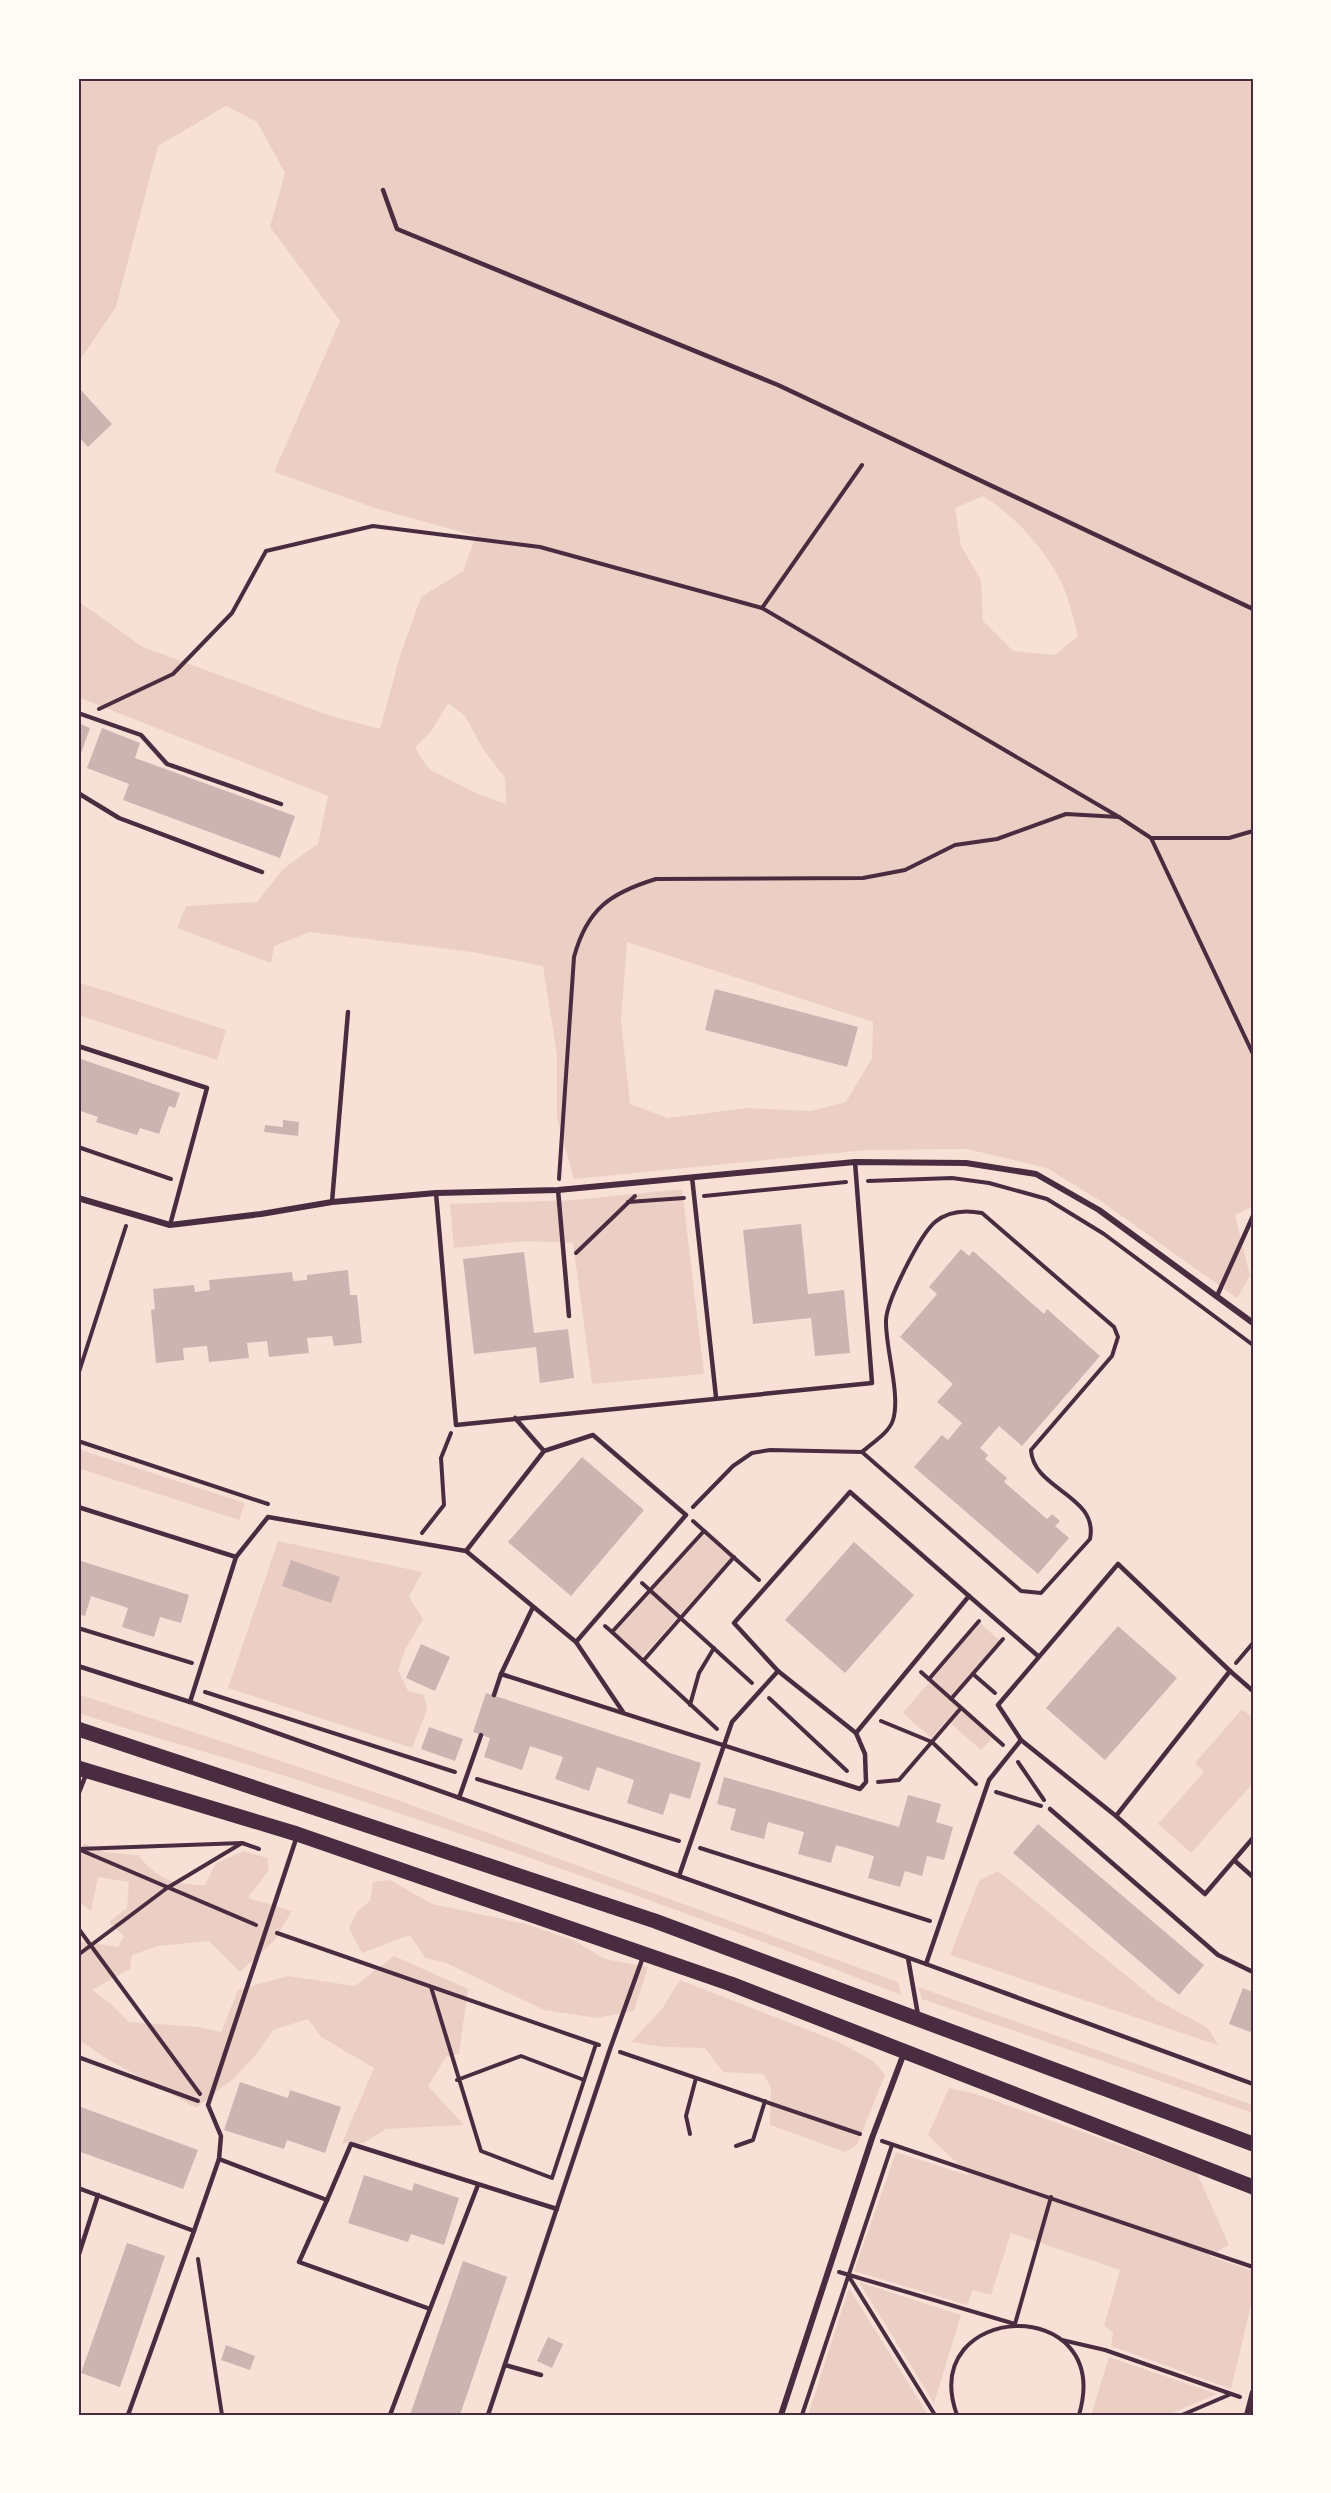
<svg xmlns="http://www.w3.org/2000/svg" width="1331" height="2493" font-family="'IBM Plex Sans',sans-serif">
	<rect width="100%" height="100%" fill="#f7e1d7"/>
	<g fill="#ebcfc5" fill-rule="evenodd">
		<path d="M78,78H1253V1206L1235,1215L1250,1276L1237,1298L1102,1202L1047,1168L967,1149L866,1150L574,1179L557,1118V1056L543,966L472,952L310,932L274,946L271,963L177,928L186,906L257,902L283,869L318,844L328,796L78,697V601L143,647L328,715L380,729L400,656L421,597L463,571L476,536L378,509L274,472L340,321L270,227L285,173L257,122L226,106L158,146L116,307L78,363ZM983,496C1015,516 1044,548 1061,582C1069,598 1073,618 1078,636L1055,655L1013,651L983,621L981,580L961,546L955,508ZM448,703L465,716L483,749L505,778L506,804L478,794L429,769L415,748L432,730ZM627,942L873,1022L872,1058L846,1102L811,1111L747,1108L668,1118L630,1104L621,1021Z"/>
		<path d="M78,982L226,1030L217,1060L78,1015Z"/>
		<path d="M682,1189L704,1374L592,1384L573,1243L526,1241L454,1248L450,1204L574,1200Z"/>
		<path d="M78,1449L245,1503L239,1520L78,1468Z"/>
		<path d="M705,1533L732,1557L641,1658L614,1633Z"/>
		<path d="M278,1541L422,1572L409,1597L423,1619L406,1648L398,1670L408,1691L424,1695L427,1710L412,1748L228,1688Z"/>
		<path d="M980,1623L1000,1641L949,1699L992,1738L981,1750L947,1720L931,1738L903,1713Z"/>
		<path d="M78,1694L392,1798L898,1982L901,1995C698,1915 490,1842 282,1775C214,1754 145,1735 78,1713Z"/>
		<path d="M1242,1709L1253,1718V1783L1191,1853L1158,1824L1204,1772L1195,1763Z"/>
		<path d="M84,1843L105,1852L138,1855C158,1880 174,1885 205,1885L216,1863L244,1851L267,1858L269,1870L248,1898L292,1911L274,1941L240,1972L209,1941L158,1946L132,1955L130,1969L92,1990L111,2004L129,2022L198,2027L221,2032L238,1990L288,1976L355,1986L394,1956L468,1989L459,2054L446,2057L428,2086L464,2125L386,2129L363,2143H342L374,2068L321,2037L308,2019L273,2030L255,2056L234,2078L196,2108L107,2059L78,2039V1941L118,1947L124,1936L109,1922L127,1908L129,1882L98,1877L91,1911L78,1901V1857Z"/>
		<path d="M998,1871L1155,1999L1208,2028L1218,2045L950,1955L979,1881Z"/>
		<path d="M390,1880L432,1904L526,1924L573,1940L605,1959L648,1967L634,2011L597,2018L544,2010L446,1963L425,1958L410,1935L362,1953L349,1928L358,1911L370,1901L373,1882Z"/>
		<path d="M680,1980L839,2042L873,2061L885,2075L857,2145L845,2152L770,2125L771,2087L763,2074L723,2072L705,2048L663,2047L631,2042L662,2009Z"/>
		<path d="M918,1987L1253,2105V2113L922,1999Z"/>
		<path d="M949,2088L976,2094L1197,2173L1229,2245L1209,2256L1253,2271V2297L1231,2389L1111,2346L1113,2332L1104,2326L1120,2270L1011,2233L991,2295L973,2290L967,2305L854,2271L896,2152L970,2176L928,2135Z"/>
		<path d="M859,2282L961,2315L934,2403Z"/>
		<path d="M849,2288L927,2413L925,2415H808Z"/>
		<path d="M1109,2357L1217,2394L1168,2415H1091Z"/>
	</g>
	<g fill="#ccb4b1">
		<path d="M78,387L112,424L88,447L78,436Z"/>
		<path d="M78,723L90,728L78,762Z"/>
		<path d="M102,728L140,743L135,758L295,816L280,858L123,800L129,784L87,768Z"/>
		<path d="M715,989L858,1027L847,1067L705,1030Z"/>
		<path d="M78,1058L180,1093L175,1108L169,1106L159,1134L140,1128L137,1135L96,1122L98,1117L78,1110Z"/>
		<path d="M283,1120L299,1122L298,1136L264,1132L265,1125L283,1127Z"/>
		<path d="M801,1224L808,1294L844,1290L850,1353L815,1356L811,1318L753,1324L743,1230Z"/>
		<path d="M961,1249L969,1256L973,1251L1044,1314L1047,1309L1100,1356L1022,1446L999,1426L980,1448L988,1455L985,1459L1007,1478L1004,1482L1047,1519L1052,1514L1060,1521L1055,1526L1069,1538L1038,1574L914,1467L942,1435L948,1440L962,1423L937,1402L953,1384L900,1337L937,1294L929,1287Z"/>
		<path d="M524,1252L534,1333L568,1329L574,1378L540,1383L536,1347L474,1354L463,1259Z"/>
		<path d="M348,1270L350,1295H357L362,1343L334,1346L332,1336L307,1338L309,1353L269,1357L267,1341L247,1343L249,1358L209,1362L207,1346L183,1348L184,1360L156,1363L151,1310L155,1309L153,1289L194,1285L195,1292L210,1290L209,1280L292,1272L293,1281L307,1280V1275Z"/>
		<path d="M582,1457L644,1510L571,1596L508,1542Z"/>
		<path d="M854,1542L914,1595L845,1673L785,1620Z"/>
		<path d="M78,1560L189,1595L181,1623L160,1617L154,1637L122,1627L128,1608L91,1596L85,1616L78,1614Z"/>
		<path d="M291,1560L340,1577L331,1603L282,1586Z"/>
		<path d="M1118,1626L1177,1678L1105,1760L1046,1708Z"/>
		<path d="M421,1644L450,1657L435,1691L406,1678Z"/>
		<path d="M486,1693L701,1763L690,1799L670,1793L663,1815L627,1803L634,1780L597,1767L589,1791L555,1779L563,1757L530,1746L522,1770L484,1757L490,1738L473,1732Z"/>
		<path d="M429,1727L463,1739L455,1761L421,1749Z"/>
		<path d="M724,1777L899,1827L908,1795L941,1804L936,1822L953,1827L944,1860L927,1856L922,1876L905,1871L900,1887L868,1878L874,1856L836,1845L831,1863L798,1854L804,1832L768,1822L764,1839L730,1830L736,1809L717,1804Z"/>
		<path d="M1038,1824L1204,1965L1179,1995L1013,1853Z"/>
		<path d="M1243,1988L1253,1992V2033L1229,2024Z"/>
		<path d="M240,2082L288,2098L290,2090L341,2107L325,2153L287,2140L284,2149L224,2130Z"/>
		<path d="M78,2106L198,2150L183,2189L78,2151Z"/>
		<path d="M364,2175L412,2191L414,2183L459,2198L444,2245L411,2234L408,2242L348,2223Z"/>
		<path d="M127,2243L165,2256L120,2387L81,2373Z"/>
		<path d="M463,2261L507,2277L460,2415H410Z"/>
		<path d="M548,2337L563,2344L552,2368L537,2361Z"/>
		<path d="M226,2345L255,2356L250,2370L221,2360Z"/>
	</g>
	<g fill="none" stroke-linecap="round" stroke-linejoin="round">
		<g stroke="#4a2c40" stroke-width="4">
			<path d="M762,608L862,465"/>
			<path d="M99,709L173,674L232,613L266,551L373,526L540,547L762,608L1119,817"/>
			<path d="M1151,838L1253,1054"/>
			<path d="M78,1147L171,1179"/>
			<path d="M559,1179L574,957C587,909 610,893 656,879L863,878L905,870L955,845L997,839L1066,814L1119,817L1151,838H1229L1253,831"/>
			<path d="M868,1181L952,1178L989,1183L1047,1199L1104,1234L1253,1345"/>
			<path d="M704,1196L846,1182"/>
			<path d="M628,1202L684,1198"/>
			<path d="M576,1253L635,1196"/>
			<path d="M78,1375L126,1226"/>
			<path d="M78,1441L268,1504"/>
			<path d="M693,1507L733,1466L752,1453L770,1450L862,1452L1021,1591L1041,1593L1090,1539C1099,1495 1033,1490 1031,1450L1112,1356L1118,1337L1114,1327L982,1213C966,1210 948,1211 935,1222C920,1235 887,1300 886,1320C885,1347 901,1395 893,1420C889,1433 872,1443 862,1452"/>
			<path d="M693,1521L759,1580"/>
			<path d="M422,1533L444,1505L441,1458L451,1433"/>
			<path d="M642,1583L752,1683"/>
			<path d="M605,1626L612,1632L704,1531"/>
			<path d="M78,1628L192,1663"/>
			<path d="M612,1632L717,1729"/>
			<path d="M643,1661L734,1557"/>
			<path d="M1236,1663L1253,1643"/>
			<path d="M921,1672L1003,1745"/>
			<path d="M973,1674L995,1693"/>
			<path d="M929,1679L979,1621"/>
			<path d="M205,1692L455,1772"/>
			<path d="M769,1698L847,1771"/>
			<path d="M951,1699L1003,1639"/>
			<path d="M690,1705L699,1673L714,1648"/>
			<path d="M881,1721L932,1742L976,1784"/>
			<path d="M1018,1762L1044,1800"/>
			<path d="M477,1779L679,1841"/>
			<path d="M878,1782L899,1780L961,1708"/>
			<path d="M996,1792L1041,1806"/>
			<path d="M700,1848L930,1921"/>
			<path d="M78,1849L256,1925"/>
			<path d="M78,1849L242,1843"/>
			<path d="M78,1928L200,2094"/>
			<path d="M277,1933L599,2045"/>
			<path d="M78,1955L167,1888L242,1843L259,1849"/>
			<path d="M431,1987L481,2151L552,2178L596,2044"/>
			<path d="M620,2052L860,2134"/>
			<path d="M78,2057L198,2101"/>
			<path d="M457,2080L521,2056L584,2080"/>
			<path d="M690,2134L686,2116L696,2078"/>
			<path d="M882,2141L1253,2267"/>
			<path d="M736,2146L753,2140L765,2101"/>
			<path d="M198,2259L222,2415"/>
			<path d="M839,2272L1015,2324L1051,2197"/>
			<path d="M848,2275L935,2415"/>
			<path d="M1062,2340L1105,2350L1240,2397"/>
			<path d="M802,2415L892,2145"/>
			<path d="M957,2415C916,2301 1115,2292 1079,2415"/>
			<path d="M1182,2415L1231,2394"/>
		</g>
		<g stroke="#4a2c40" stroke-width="4.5">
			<path d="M383,190L397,229L778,385L1253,609"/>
			<path d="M78,713L141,735L167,764L281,804"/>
			<path d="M78,793L119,818L262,872"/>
			<path d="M78,1046L207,1088L170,1225"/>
			<path d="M692,1177L716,1397"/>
			<path d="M558,1190L569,1316"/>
			<path d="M436,1193L456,1425L872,1383L855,1162"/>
			<path d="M332,1202L348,1012"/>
			<path d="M1217,1296L1253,1216"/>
			<path d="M515,1418L544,1451"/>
			<path d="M593,1435L686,1515L576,1642L466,1551L544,1451Z"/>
			<path d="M850,1492L969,1596L856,1733L778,1671L734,1623Z"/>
			<path d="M78,1507L236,1557L190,1702"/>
			<path d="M236,1557L268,1517L466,1551"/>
			<path d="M1118,1564L1230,1671L1116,1816L1021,1740L998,1705Z"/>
			<path d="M969,1596L1038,1656"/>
			<path d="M576,1642L623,1712"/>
			<path d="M78,1666L190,1702L926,1964L1253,2084"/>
			<path d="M1230,1671L1253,1691"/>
			<path d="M501,1674L533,1607"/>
			<path d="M494,1695L501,1674L860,1789L866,1782L865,1754L856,1733"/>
			<path d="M78,1795L87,1772"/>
			<path d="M459,1798L481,1735"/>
			<path d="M1050,1809L1218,1955L1253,1972"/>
			<path d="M1116,1816L1205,1894L1253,1838"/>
			<path d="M1235,1861L1253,1877"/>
			<path d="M679,1876L732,1722L778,1671"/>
			<path d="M908,1958L918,2015"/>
			<path d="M926,1964L989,1780L1021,1740"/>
			<path d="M219,2159L327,2200L299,2262L430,2309L478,2185"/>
			<path d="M78,2188L194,2231L219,2159L221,2136L208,2105L297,1836"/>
			<path d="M327,2200L351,2144L557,2209"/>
			<path d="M78,2257L98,2195"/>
			<path d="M505,2365L541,2375"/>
			<path d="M128,2415L194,2231"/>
			<path d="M390,2415L430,2309"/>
			<path d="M488,2415L610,2049L643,1957"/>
		</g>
		<g stroke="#4a2c40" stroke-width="6">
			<path d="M78,1198L170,1225L261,1214L332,1202L436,1193L558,1190L855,1162L966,1163L1036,1174L1099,1210L1253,1323"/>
			<path d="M781,2415L872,2138L904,2053"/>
			<path d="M1247,2415L1253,2392"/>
		</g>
		<g stroke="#4a2c40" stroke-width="15">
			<path d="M78,1729L655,1921L1253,2144"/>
			<path d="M78,1768L297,1834L731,1984L1253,2187"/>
		</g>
	</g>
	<rect width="1331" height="2493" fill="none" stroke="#fffaf5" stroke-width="159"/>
	<rect x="80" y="80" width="1172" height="2334" fill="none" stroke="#4a2c40" stroke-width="2"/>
</svg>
